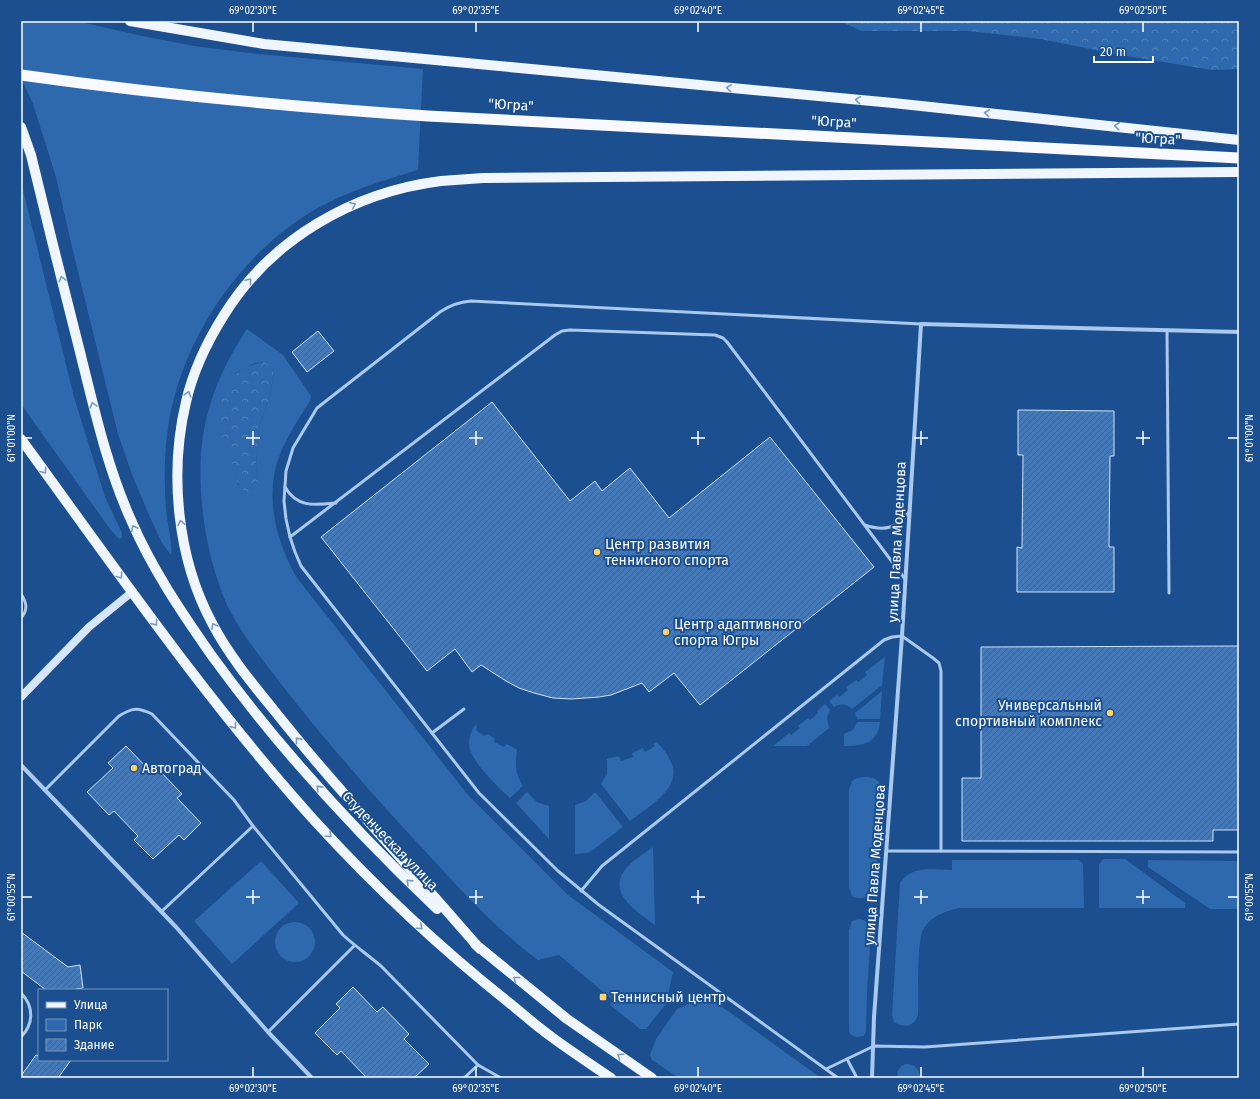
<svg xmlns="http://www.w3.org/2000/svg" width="1260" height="1099" font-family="'Fira Sans',sans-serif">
	<defs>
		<pattern id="forest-crowns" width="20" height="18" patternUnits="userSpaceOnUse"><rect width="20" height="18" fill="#2e69ad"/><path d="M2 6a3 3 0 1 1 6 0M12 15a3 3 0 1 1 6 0" fill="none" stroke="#4d80b9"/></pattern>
		<pattern id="building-hatch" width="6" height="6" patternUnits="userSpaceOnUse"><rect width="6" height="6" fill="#4478b7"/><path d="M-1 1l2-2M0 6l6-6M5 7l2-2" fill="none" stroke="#486282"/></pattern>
	</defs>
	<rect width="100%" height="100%" fill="#1b4f8f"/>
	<g fill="#2e69ad" fill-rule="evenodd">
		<path d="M21,21H77L142,36L194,46L259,54L423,69L418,170C378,182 338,194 303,217C233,263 180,345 168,428C164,455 164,483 166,510C167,522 173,544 171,555L162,543L149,515L131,472L118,434L72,247L56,177L33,104L21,78Z"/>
		<path d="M21,182L74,397L105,497L122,533V538L119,539L110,529L21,404Z"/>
		<path d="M247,329L283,355L311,396L310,401C299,418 286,438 279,457C264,497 277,544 297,578L468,795L568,895L673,972L666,1004L646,1029H640L610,1005L613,1000L559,955L538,960C500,932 467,897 436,863C414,839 392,816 371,792C339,755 308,719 278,680C260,657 241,633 228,607C204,555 192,472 207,416C215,384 229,356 247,329ZM265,362L274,372L270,396L259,426L256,466L258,480L238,485L234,469L236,373L255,363Z"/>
		<path d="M885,657L882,685L852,709C847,704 841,703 834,707L829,701L837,695L839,697L848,690L846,687L856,680L858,682L867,675L865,672Z"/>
		<path d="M882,691L880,719H857L855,713Z"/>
		<path d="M825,704L830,710L827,718L829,728L807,746H773L789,733L791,735L800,728L798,726L808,718L810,720L818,713L817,711Z"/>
		<path d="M857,722H880C878,744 862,746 844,746V734L853,730Z"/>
		<path d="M475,725L477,726L476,730L484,736L487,734L495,738L494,742L504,747L507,744L517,750C515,765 515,773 523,786L510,798C497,786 469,760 469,743C469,736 472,730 475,725Z"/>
		<path d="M657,742C662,748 667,753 670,760C685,787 648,807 630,821L601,784L607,774V759L619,756L621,761L633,757L632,753L643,748L645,752L655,746L653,744Z"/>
		<path d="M865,777C876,777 881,781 882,792L875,888C872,897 860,901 852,896L849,887V790L852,781L857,778Z"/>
		<path d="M527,792L537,802L549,806V839L516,803Z"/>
		<path d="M595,792L623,827L593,850L587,853L575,854V805L586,801Z"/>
		<path d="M653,847L655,925C639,913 608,895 624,871C631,861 644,854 653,847Z"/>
		<path d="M1103,859H1125L1185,903V908H1099V865Z"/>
		<path d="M952,860H1079L1083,864L1084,908H959C946,911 931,916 924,928C916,939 919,997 918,1015C914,1026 905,1029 894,1022L892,1015L900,883C911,865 934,870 952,870Z"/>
		<path d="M1148,860L1239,861V909H1210L1148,867Z"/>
		<path d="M261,861L299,903L232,964L194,921Z"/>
		<path d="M859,919C866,920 871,924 871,931L867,992L866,1031L864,1036L856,1037L850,1034L849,1031V930L852,921Z"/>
		<circle cx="295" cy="942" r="20"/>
		<path d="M707,996L821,1078H679L652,1060L650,1055L656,1039L677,1009Z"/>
		<path d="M906,1064C916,1064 918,1069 921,1078H897C897,1071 899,1066 906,1064Z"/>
	</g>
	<g fill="url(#forest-crowns)">
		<path d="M839,21H1239V69L1212,70L1120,55L1041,39L968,31H862Z"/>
		<path d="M265,362L274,371L270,396L259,426L256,466L258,480L257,494L251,497C247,493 243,490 240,486C235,480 234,469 232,462C226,449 219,436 219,421C218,416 220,411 221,406C226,380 237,366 265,362Z"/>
	</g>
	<g fill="url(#building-hatch)" stroke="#cfe3fa">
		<path d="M318,331L334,351L307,372L292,352Z"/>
		<path d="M492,402L570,501L595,481L602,491L630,468L669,518L770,437L874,567L700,705L674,673L649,692L642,683L611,695L599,697L572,699L553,698L534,693L519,688L506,681L481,665L472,672L455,649L427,671L321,537Z"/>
		<path d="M1018,410L1114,411V456H1110L1109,547H1114V592H1017V547L1022,548L1023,455H1018Z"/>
		<path d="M1239,646V830H1213V841H962V778H981V647Z"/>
		<path d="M126,746L150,771L155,766L182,794L177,798L201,823L184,840L179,835L153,859L134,840L138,836L114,811L109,815L87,792L113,768L108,763Z"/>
		<path d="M21,932L68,967L80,965L83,988L76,989V990H46L21,971Z"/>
		<path d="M353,987L377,1012L383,1007L409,1034L404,1039L429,1064L414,1078H367L341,1051L337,1055L315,1033L340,1008L336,1004Z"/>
		<path d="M36,1055L39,1056V1060H71L58,1078H21V1076Z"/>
	</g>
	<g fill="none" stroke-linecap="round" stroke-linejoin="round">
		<g stroke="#a9c9ee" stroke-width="3">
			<path d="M1167,330L1169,593"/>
			<path d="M285,487C297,508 315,505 336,503"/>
			<path d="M865,525C885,532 897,528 910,511"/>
			<path d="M290,537L555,335L562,331L570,330L715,335L723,338L727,342L905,579"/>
			<path d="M21,594C27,603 28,610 21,618"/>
			<path d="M432,733L464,709"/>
			<path d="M45,790L119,716C132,708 137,707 152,714L234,800L253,826L343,935C355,946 368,955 381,966L478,1065L501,1078"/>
			<path d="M887,851L1239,852"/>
			<path d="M581,891L602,866L884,640L892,637L902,636L933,658L939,663L941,671V851"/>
			<path d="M161,912L253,826"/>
			<path d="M21,993C34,1006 34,1024 21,1037"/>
			<path d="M268,1032L354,946"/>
			<path d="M847,1059L857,1078"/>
			<path d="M826,1069L874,1046L925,1047L1239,1024"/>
			<path d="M464,1078L478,1065"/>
			<path d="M838,1078L599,905L558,871L479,793L301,566L295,552L290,537L286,519L284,501L286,471L293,448L317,408L440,312C450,305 459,302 471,301L921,324"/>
		</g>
		<g stroke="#a9c9ee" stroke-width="4">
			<path d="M21,765L176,927L268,1032L312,1078"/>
			<path d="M872,1078L874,1017L902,636L921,324L1239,332"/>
		</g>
		<path stroke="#d6e6fa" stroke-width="8" d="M21,697L89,627L132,592"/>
		<g stroke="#f0f6ff" stroke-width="10">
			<path d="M130,21L264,44L893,103L1239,140"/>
			<path d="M21,127L31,155C47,221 63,286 80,352C94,408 107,467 131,520C152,569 182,613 212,656C278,747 355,831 437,909"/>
			<path d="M21,439C115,568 206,700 313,819C374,886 441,949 512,1005C525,1016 539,1028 553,1038C572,1052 592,1065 611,1078"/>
			<path d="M475,944L567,1019L652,1078"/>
			<path d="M480,949C436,898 392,848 348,798C322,769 297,739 273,709C251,682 228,654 212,623C177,558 169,473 186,402C193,371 207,342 224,315C271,239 353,192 441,181C455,180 469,179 483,178L1239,172"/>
		</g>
		<path stroke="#f8faff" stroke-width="11" d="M21,75C156,94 292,107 428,116L1239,158"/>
	</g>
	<defs><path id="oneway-chevron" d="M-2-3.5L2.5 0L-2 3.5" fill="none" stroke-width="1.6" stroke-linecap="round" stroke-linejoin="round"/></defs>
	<g stroke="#7b9ac1">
		<use href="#oneway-chevron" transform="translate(729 88) rotate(-175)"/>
		<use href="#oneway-chevron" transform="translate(858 100) rotate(-175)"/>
		<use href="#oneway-chevron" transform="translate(987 113) rotate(-174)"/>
		<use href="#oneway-chevron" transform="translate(1117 126) rotate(-174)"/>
		<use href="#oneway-chevron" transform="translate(353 205) rotate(-24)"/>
		<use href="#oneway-chevron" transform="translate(62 279) rotate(-104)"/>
		<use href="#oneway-chevron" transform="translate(249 281) rotate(-50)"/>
		<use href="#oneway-chevron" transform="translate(188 394) rotate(-73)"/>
		<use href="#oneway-chevron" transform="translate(93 405) rotate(-106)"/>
		<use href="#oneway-chevron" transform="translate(44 471) rotate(54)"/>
		<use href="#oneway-chevron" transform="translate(181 523) rotate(-99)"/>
		<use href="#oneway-chevron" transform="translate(134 528) rotate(-116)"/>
		<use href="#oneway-chevron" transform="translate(120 576) rotate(54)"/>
		<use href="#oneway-chevron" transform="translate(155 623) rotate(53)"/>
		<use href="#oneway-chevron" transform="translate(214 626) rotate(-119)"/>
		<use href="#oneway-chevron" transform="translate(234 726) rotate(51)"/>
		<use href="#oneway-chevron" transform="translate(298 740) rotate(-129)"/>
		<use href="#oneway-chevron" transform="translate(319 788) rotate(-132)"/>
		<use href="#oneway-chevron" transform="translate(329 835) rotate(46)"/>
		<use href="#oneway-chevron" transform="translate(409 882) rotate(-136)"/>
		<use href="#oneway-chevron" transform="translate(420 927) rotate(42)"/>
		<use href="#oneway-chevron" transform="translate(516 979) rotate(-141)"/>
		<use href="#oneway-chevron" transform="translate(620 1056) rotate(-145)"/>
	</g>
	<path fill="none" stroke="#fff" stroke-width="1.5" d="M253,22V32M476,22V32M698,22V32M921,22V32M1143,22V32M253,431V445M476,431V445M698,431V445M921,431V445M1143,431V445M22,438H32M246,438H260M469,438H483M691,438H705M914,438H928M1136,438H1150M1228,438H1238M253,890V904M476,890V904M698,890V904M921,890V904M1143,890V904M22,897H32M246,897H260M469,897H483M691,897H705M914,897H928M1136,897H1150M1228,897H1238M253,1067V1077M476,1067V1077M698,1067V1077M921,1067V1077M1143,1067V1077"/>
	<g fill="#ffd166" stroke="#1b4f8f" stroke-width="1.5">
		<circle cx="597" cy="552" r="4"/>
		<circle cx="666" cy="632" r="4"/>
		<circle cx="1110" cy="713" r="4"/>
		<circle cx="134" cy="768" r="4"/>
		<rect x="599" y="993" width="8" height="8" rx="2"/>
	</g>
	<g text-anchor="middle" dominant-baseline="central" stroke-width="4" stroke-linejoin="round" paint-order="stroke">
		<g font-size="14" fill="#fff" stroke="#1b4f8f">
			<text transform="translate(511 105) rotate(3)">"Югра"</text>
			<text transform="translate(834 122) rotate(3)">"Югра"</text>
			<text transform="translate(1158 139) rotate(3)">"Югра"</text>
			<text transform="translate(897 542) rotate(-87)">улица Павла Моденцова</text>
			<text transform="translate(390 841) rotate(46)">Студенческая улица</text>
			<text transform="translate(875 865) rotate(-86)">улица Павла Моденцова</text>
		</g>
		<g font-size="14" fill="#fff" stroke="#1b4f8f" text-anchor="start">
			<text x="605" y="544">Центр развития<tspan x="605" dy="16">теннисного спорта</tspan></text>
			<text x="674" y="624">Центр адаптивного<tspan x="674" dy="16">спорта Югры</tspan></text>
			<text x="1102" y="705" text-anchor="end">Универсальный<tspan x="1102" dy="16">спортивный комплекс</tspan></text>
			<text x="142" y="768">Автоград</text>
			<text x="611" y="997">Теннисный центр</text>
		</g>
	</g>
	<rect width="1260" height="1099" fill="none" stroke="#1b4f8f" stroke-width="44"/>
	<rect x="38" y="989" width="130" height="72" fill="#1b4f8f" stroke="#7695bc"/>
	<rect x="46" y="1002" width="20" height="6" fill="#f0f6ff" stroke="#7695bc"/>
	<text x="74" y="1009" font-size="12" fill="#ffffff">Улица</text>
	<rect x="46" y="1019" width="20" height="12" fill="#2e69ad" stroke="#7695bc"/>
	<text x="74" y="1029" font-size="12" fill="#ffffff">Парк</text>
	<rect x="46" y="1039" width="20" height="12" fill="url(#building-hatch)" stroke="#7695bc"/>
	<text x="74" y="1049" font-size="12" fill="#ffffff">Здание</text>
	<path d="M1094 56v6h59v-6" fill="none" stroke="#ffffff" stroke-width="2"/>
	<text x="1100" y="56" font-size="12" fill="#ffffff" stroke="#1b4f8f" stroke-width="3" paint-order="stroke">20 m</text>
	<rect x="22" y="22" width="1216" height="1055" fill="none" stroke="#fff" stroke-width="1.5"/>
	<g font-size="10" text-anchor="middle" fill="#fff">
		<text x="253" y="14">69°02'30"E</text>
		<text x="476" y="14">69°02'35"E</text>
		<text x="698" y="14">69°02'40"E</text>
		<text x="921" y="14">69°02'45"E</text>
		<text x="1143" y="14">69°02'50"E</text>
		<text transform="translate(11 438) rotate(-90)" y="4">61°01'00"N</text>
		<text transform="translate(1249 438) rotate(-90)" y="4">61°01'00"N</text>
		<text transform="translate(11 897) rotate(-90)" y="4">61°00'55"N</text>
		<text transform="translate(1249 897) rotate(-90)" y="4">61°00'55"N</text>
		<text x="253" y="1092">69°02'30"E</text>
		<text x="476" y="1092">69°02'35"E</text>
		<text x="698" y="1092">69°02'40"E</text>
		<text x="921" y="1092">69°02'45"E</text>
		<text x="1143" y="1092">69°02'50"E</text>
	</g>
</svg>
